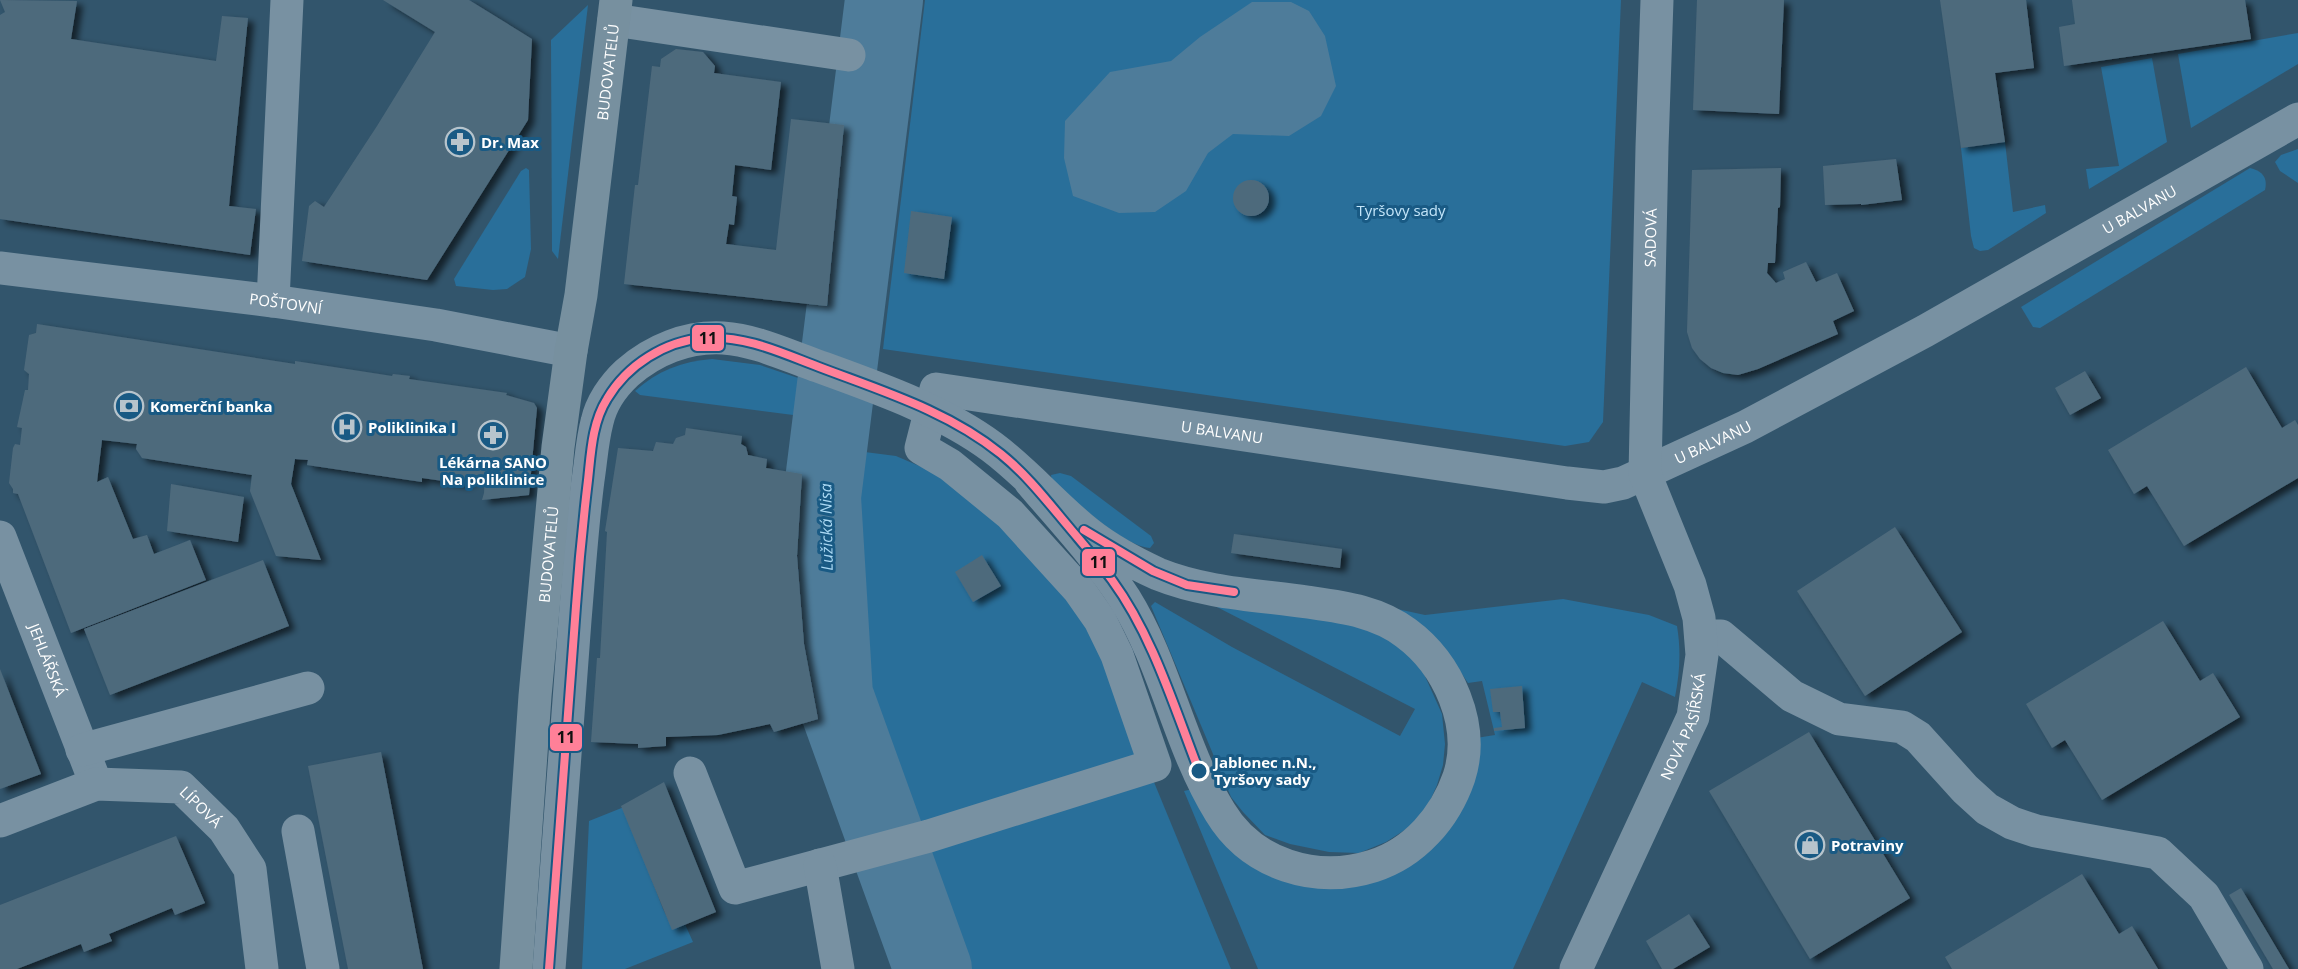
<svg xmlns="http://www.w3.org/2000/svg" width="2298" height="969" font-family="'Open Sans',sans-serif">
	<defs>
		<filter id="shadow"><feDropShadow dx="6" dy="4" stdDeviation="3" flood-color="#0009"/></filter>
	</defs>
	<rect width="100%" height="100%" fill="#32556c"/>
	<g fill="#296f9a">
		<path d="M925,0H1621L1603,422L1589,442L1565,446L883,349Z"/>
		<path d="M588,5L558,259L552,251L551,40Z"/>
		<path d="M2298,33V64L2191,128L2178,54Z"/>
		<path d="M2152,58L2167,142L2089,189L2086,169L2119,166L2101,67Z"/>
		<path d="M2005,142L2013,212L2045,205L2046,213L1988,250L1980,251L1974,248L1971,236L1961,148Z"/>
		<path d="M2298,149V183L2280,171L2275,162L2281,155Z"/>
		<path d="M526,168L529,170L531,249L525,277L507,289L493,290L456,286L454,279L521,171Z"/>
		<path d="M2250,168C2262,171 2268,177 2265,190L2040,328L2033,327L2021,307Z"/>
		<path d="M712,359L760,365L804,380L801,416L640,395L635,391C657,371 683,361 712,359Z"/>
		<path d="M857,451L896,456L945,477L1016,537L1088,622L1231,969H955L873,746L842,579L838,452Z"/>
		<path d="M1060,473L1071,476L1151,536L1154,543L1150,548C1120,545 1075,500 1052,481L1051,475Z"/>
		<path d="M1563,599L1649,615L1677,626C1681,650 1680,672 1675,697L1642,682L1513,969H1258L1184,791L1197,788L1246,854L1409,864L1476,738L1495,735L1482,681L1468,683L1453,661L1388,607L1425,615Z"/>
		<path d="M1155,602L1232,647L1400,736L1415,709L1215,606L1328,617L1372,632L1394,642L1420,665L1442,714L1445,744L1443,765L1437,785L1426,810L1411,826L1386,842L1359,853L1329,852L1290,844L1265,835L1243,812L1231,797L1151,606Z"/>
		<path d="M624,807L663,909L672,927L684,922L693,942L625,969H582L589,821Z"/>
	</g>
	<path fill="#4e7c9a" d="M1252,2H1291L1309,11L1325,36L1336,86L1321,116L1289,136L1233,134L1208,153L1186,191L1155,212L1119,213L1073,196L1064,158L1065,121L1110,72L1171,61L1200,37Z"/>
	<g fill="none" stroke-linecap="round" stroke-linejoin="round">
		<path stroke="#4e7c9a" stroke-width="78" d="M884,0L822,497L834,695L933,969"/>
	</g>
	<g fill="#4e6a7c" filter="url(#shadow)">
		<path d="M0,0L77,1L71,39L216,61L222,16L248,18L229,206L256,209L250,255L0,219V15L5,12Z"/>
		<path d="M383,0H469L532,39L528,120L427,280L302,261L309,206L315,201L324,207L377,126L435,32Z"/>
		<path d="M1697,0H1784L1779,114L1693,110Z"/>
		<path d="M1940,0H2026L2034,68L1995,73L2005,142L1961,148Z"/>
		<path d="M2072,0H2245L2251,39L2064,66L2059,27L2075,24Z"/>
		<path d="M676,49L703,52L715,66L714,73L781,82L771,170L735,165L732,196L737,197L734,225L729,224L726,244L776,250L791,119L844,125L827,306L624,284L635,185H638L652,66L660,67L661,59Z"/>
		<path d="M1896,159L1902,200L1861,205V204L1825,205L1823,166Z"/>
		<path d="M1781,168L1780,207L1778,208L1775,263H1768L1767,273L1776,283L1785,279L1783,272L1806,262L1816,282L1837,273L1854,311L1833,321L1838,334L1758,369L1738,375L1723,373L1711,368L1700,359L1692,348L1687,332L1692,170Z"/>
		<circle cx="1251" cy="198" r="18"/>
		<path d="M911,211L952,217L944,279L904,273Z"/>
		<path d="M37,324L295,364V361L392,376L393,374L410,376L409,379L507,393L506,395L534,403L537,408L529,495L482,500L484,493L485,477L473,475L471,479L464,484L422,478V482L307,465L308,460L295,459L291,484L321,560L276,556L250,491L252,475L142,458L136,449L137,444L102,440L97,482L108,477L133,539L147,535L154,554L190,540L206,580L71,633L18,494L13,493V489L9,483L13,448L15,444L20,445L22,428L17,427L25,390H28L29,374L24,370L29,335L36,333Z"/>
		<path d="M2246,367L2282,428L2295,420L2298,425V478L2184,546L2147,486L2134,494L2108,450Z"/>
		<path d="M2085,371L2101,398L2070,415L2055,388Z"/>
		<path d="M686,428L742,436L741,444L746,447L748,455L767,459L766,468L802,474L797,556L804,644L818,719L774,732L770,724L718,735L666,737V746L638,748V744L591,742L597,658H600L607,532L605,531L618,448L653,451L656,442L673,444L676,438L685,435Z"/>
		<path d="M171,484L244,497L238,542L167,531Z"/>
		<path d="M1895,527L1962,632L1865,696L1797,591Z"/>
		<path d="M1234,534L1342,549L1340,568L1231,553Z"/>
		<path d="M982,555L1001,586L973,602L955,572Z"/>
		<path d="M263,560L289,626L110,695L84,629Z"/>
		<path d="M2163,621L2200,681L2213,673L2240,717L2102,800L2065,740L2052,748L2026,704Z"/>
		<path d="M0,669L41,774L0,789Z"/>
		<path d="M1522,686L1525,728L1494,731V728L1502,727L1500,712H1493L1490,689Z"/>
		<path d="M1809,732L1910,898L1810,959L1709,791Z"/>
		<path d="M381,752L423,969H348L308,766Z"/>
		<path d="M664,782L716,912L672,930L621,806Z"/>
		<path d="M176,836L205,903L175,915L172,908L109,934L112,941L84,952L81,944L17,969H0V905Z"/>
		<path d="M2082,874L2119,934L2132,926L2158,969H1952L1945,957Z"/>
		<path d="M2241,888L2289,969H2273L2235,905L2229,895Z"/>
		<path d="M1689,914L1710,947L1673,969H1662L1646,941Z"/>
	</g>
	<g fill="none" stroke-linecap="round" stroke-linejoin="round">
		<g stroke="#7891a2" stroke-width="33">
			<path d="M614,20L849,55"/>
			<path id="s1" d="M0,268L273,301L436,325L571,351"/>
			<path d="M273,301L287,0"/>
			<path id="s2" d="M0,537L96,784"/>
			<path d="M1701,636H1721L1792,696L1839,719L1902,727L1918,737L1965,789L1987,809L2012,823L2036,831L2158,853L2204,896L2247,969"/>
			<path d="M82,750L308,688"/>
			<path id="s3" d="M690,773L735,888L929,836L1155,765L1117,655L1100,620L1079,590L1010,514L950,465L921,448L936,389L1567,483L1604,487L1623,483L1745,427L1925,331L2298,119"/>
			<path id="s4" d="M0,821L96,784L181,787L224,829L250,869L262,969"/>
			<path d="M298,831L323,969"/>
			<path d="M820,865L838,969"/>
			<path d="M549,969C558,852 567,736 575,620C579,573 582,526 588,480C591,461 592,441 597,422C601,404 613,386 627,373C653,350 687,336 723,338C754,340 784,354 812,364C872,386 941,409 992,447C1026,472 1054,506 1088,533C1108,549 1134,563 1158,574C1205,593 1257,595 1307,602C1342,607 1377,611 1406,633C1448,664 1476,725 1459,777C1445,818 1414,853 1373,866C1316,884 1252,865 1220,812C1179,746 1166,665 1125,599C1098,557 1062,519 1030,481"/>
			<path id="s5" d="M1576,969L1693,717L1702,655L1699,618L1690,585L1645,474L1652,147L1657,0"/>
		</g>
		<path stroke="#77909f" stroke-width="33" id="s6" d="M516,969L535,696L558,447L571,351L581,295L616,0"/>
		<g stroke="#195a84" stroke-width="12">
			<g id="tram-1">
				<path d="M1084,530L1153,571L1187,585L1234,592"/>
				<path d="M549,969C558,848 567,727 576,606C579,564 583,522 588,480C591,453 592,423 607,399C627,365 665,341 704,338C745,335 782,353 819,367C882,391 948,411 1001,454C1027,475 1047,501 1068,526C1083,544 1098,561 1112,580C1153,636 1174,707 1199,771"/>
			</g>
		</g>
		<use href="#tram-1" stroke="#ff8098" stroke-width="8"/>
	</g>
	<defs>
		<g id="pharmacy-ring" transform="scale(1.5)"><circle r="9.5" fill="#195a84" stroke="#b7c4cc" stroke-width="1.5"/><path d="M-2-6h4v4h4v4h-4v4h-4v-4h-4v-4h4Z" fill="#b7c4cc"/></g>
		<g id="bank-ring" transform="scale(1.5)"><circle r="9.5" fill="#195a84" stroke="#b7c4cc" stroke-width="1.5"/><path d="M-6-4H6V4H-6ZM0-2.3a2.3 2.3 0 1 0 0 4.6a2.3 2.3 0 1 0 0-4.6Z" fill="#b7c4cc"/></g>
		<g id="hospital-ring" transform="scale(1.5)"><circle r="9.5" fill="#195a84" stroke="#b7c4cc" stroke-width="1.5"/><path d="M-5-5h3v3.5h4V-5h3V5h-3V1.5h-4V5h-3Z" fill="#b7c4cc"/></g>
		<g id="shop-ring" transform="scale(1.5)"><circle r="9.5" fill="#195a84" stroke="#b7c4cc" stroke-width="1.5"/><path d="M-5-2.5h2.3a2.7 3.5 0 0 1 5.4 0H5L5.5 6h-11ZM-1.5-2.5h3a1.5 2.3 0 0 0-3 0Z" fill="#b7c4cc"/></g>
	</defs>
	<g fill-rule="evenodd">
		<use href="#pharmacy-ring" x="460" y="142"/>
		<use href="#bank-ring" x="129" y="406"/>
		<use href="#hospital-ring" x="347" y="427"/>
		<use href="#pharmacy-ring" x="493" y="435"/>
		<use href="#shop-ring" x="1810" y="845"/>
	</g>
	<circle fill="#195a84" stroke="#fff" stroke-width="3" cx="1199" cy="771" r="9"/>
	<g text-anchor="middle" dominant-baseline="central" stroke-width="6" stroke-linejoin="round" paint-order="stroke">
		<g font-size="15" fill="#fff" stroke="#195a84">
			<text stroke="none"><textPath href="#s6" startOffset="902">BUDOVATELŮ</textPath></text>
			<text stroke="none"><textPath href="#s3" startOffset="2307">U BALVANU</textPath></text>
			<text stroke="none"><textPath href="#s5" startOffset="768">SADOVÁ</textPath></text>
			<text stroke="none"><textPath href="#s1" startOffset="288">POŠTOVNÍ</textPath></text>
			<text stroke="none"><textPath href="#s3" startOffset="1317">U BALVANU</textPath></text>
			<text stroke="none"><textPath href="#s3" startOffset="1821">U BALVANU</textPath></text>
			<text stroke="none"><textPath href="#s6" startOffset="416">BUDOVATELŮ</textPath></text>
			<text stroke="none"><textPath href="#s2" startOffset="132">JEHLÁŘSKÁ</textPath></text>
			<text stroke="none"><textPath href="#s5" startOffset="266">NOVÁ PASÍŘSKÁ</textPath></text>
			<text stroke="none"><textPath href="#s4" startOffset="216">LÍPOVÁ</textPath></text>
		</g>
		<g font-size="15" font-weight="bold" fill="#fff" stroke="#195a84" text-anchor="start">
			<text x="481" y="142">Dr. Max</text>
			<text x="150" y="406">Komerční banka</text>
			<text x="368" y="427">Poliklinika I</text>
			<text x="493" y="462" text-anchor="middle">Lékárna SANO<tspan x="493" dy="17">Na poliklinice</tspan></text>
			<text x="1831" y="845">Potraviny</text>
		</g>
		<g font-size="15" fill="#c3e5f9" stroke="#195a84">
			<text x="1401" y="210">Tyršovy sady</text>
		</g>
		<g font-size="15" font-weight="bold" fill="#fff" stroke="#195a84" text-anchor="start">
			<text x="1214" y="762">Jablonec n.N.,<tspan x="1214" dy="17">Tyršovy sady</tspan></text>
		</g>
		<g font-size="16" font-style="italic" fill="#aad8f3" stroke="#195a84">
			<text transform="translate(826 527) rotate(-91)">Lužická Nisa</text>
		</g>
	</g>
	<g stroke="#195a84" stroke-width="2">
		<rect x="691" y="324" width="34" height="28" rx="6" fill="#ff8098"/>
		<rect x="1081" y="548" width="35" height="29" rx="6" fill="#ff8098"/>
		<rect x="549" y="723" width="34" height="29" rx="6" fill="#ff8098"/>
	</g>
	<g font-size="16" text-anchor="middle" font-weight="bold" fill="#111">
		<text x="708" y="344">11</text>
		<text x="1099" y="568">11</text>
		<text x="566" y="743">11</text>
	</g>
</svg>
